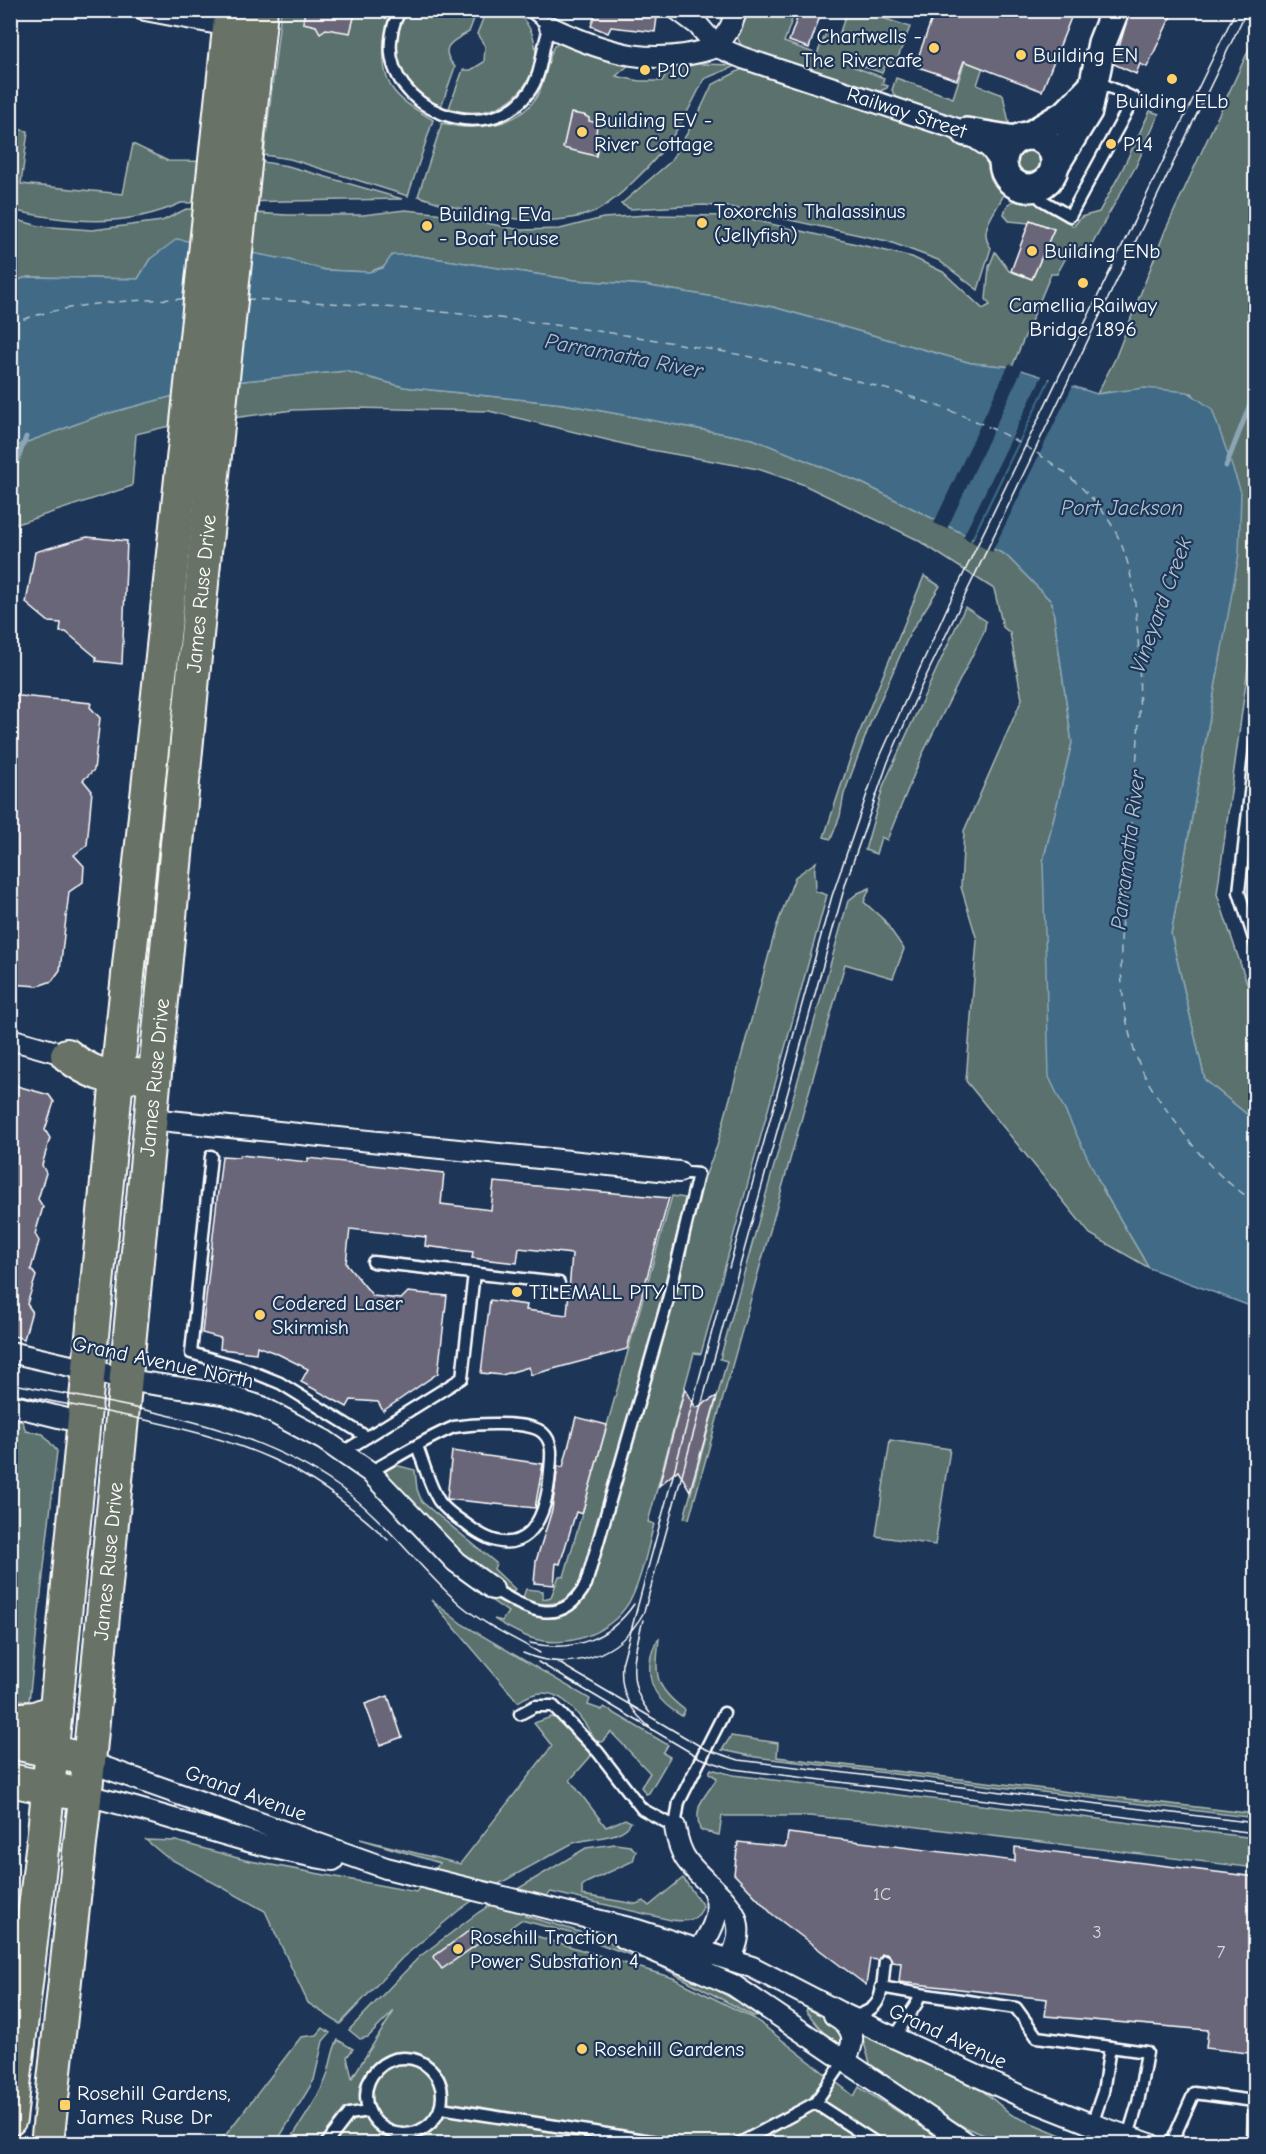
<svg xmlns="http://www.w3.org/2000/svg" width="1266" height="2154" font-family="'Comic Neue',sans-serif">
	<rect width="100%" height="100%" fill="#1d3557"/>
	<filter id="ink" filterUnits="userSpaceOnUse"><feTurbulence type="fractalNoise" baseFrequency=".0167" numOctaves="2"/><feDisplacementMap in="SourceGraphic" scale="12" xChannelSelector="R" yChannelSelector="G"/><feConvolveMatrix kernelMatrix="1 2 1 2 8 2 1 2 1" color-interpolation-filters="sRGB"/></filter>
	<g filter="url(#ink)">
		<g fill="#5a716d" stroke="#acb8b6" stroke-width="1.5">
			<path d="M281,11H392C383,31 379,69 392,88C402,103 419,111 433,120L408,196L290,159L264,155Z"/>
			<path d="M409,11H477L469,32C455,40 436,46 455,67L441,107C430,101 417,95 409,86C393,65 393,30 409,11Z"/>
			<path d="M486,11L514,10C568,55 512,131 449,108L463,70H471L484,62L485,46L477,34Z"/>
			<path d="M743,11H795L784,42L817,54L826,33L838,38L847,11H862L910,27L895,65L887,62L882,73L853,63L852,66L884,78L882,84L888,86L887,88L874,94L744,49C733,36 737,26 743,11Z"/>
			<path d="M1255,36L1256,609L1217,894L1255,1007V1121L1205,1080L1171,934L1221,654L1222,440L1192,393L1108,399L1109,392L1097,394L1115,359L1165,231Z"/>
			<path d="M972,39L990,45L977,85L1003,95L1010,127L997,133L897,101L892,90L896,78L953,98Z"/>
			<path d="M560,43L631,63L616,76L639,81H662L673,63L733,65V67L704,79C684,121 668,149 634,181C624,191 611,203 598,210C548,233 467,213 418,196L442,123C473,132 521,127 538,94C546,79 547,61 554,46Z"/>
			<path d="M744,68L975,147C994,163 987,180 1005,191C999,210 976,228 991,248L978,290L938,260L887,241L730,207L703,205L630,209L621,204L670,162L697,117L712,85Z"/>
			<path d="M1150,111L1159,114L1136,166L1086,254H1068L1057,274H1051L1012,367L971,363L773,307L644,285L574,280L414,255L369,272L325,270L289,260L150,259L138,279L28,277L11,282L10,218L39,226L92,230L162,221L186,209L287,215H363L405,210L436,213L521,230L560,229L603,218L647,215L737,216L912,257L943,272L983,309L990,305L986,299L989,267L995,252L1009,271L1032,279L1054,229L1030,220L1029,223L1009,221L1004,214C1012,179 1059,216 1074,226L1081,217L1099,212L1122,170Z"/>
			<path d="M11,128L28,131L21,184L123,194L133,144L168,161L263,162L288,166L402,199L181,203C126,228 69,223 11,210Z"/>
			<circle cx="1030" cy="162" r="13"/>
			<path d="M346,371L404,387L564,404L753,439L862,483L1006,555L1052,602L1072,743L1043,862L1103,1190L1149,1268L1090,1234L966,1081L977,940L961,887L964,831L1022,699L1010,633L1003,627L994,589L916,539L802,484L758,469L640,448L489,411L354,408L293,410L165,427L136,434L132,486L11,526V448L98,416L222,383Z"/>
			<path d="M924,576L940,586L910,633L870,724L844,794L840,816L831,839L824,837L856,741Z"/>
			<path d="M965,607L986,621L984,632L922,755L887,840L881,837L876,854L865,850L884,784Z"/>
			<path d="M816,862C812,872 818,879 815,891L827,895L701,1354L694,1353L648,1522L654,1524C648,1547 643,1573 633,1595C615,1632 570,1650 531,1638C518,1634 506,1626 494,1619L502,1621L508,1612L456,1576L459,1572C499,1597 545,1643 586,1595L704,1179L717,1146L776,928L795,877Z"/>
			<path d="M870,888L864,902L884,920L904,949L893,978L845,964L689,1519L684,1518L727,1361L720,1359L848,901L858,893Z"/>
			<path d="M672,1196L686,1198L647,1355L583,1578C570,1605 549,1608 522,1600L526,1589L543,1591V1599L551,1597L559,1576L564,1577Z"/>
			<path d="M10,1415L22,1421L26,1431L43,1434L57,1451L29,1701L11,1699Z"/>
			<path d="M890,1440L950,1449L935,1545L876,1536Z"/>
			<path d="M395,1465L415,1470L417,1489L422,1502L496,1563L494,1569L515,1589L513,1592L486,1579L404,1500L385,1473L387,1467Z"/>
			<path d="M431,1600L462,1624L590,1699L588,1705L602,1710L604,1707L668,1745L663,1753L670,1757L649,1793L646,1794L641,1787L650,1773L611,1732L602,1742L596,1741C578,1711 555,1676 518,1702Z"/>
			<path d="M659,1639C655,1676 654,1687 685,1710L682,1716C658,1703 645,1683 651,1656C653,1650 654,1643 659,1639Z"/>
			<path d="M551,1717C566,1720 586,1742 591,1756L570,1780L606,1827L625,1819L631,1822C623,1840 587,1837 571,1844L486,1891L458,1911L402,1958L340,2024L308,2003L265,1911L165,1856L146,1840L176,1841L245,1860L416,1892L440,1863L360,1839L460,1864L552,1746L534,1723Z"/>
			<path d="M731,1736L778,1743L777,1757L1255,1814V1818L755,1757L722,1750Z"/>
			<path d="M711,1769L733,1775L1255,1838V1868L877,1822L809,1816H722L719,1835L700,1830C693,1803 705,1798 717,1778L709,1773Z"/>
			<path d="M615,1844L630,1846L636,1851L633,1861L586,1883L582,1886V1895L636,1904L644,1901L649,1906L683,1878L703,1906C698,1922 686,1922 671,1920L551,1892L525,1916C613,1939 684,1968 761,2016H753L658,1965L567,1932L521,1920L510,1928L673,1978L755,2019L854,2096L859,2087L924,2128L953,2143L288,2144C300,2123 316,2103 325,2081C331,2068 331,2051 338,2040L353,2049L347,2057L352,2078L394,2011L368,2037L360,2039L349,2030L419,1957L479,1912L586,1848Z"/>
			<path d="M808,2008L838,2023L845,2038L842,2045L823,2032L806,2011Z"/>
			<path d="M323,2028L330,2033L323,2041L314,2080L276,2143H235L224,2137L301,2037L317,2035Z"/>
			<path d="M860,2029L977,2086L1012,2115L1080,2143H1004L964,2127L872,2070Z"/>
		</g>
		<path fill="#3f6a85" stroke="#8ca6b6" stroke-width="1.5" d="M177,239L289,260L325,270L369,272L383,268L392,255H414L574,280L644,285L773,307L971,363L1012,367L1097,394L1144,388L1188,392L1212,409L1241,492L1239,554L1171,934L1205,1080L1255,1121V1308L1149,1268L1103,1190L1049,1077L1043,862L1072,743L1052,602L1006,555L862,483L753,439L564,404L404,387L346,371L222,383L98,416L11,448V282L28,277L138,279L150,259Z"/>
		<g fill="#1d3557">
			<path d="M1009,364L1023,367L947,529L934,523Z"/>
			<path d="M1043,374L1050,376L970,541L963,537Z"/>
			<path d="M1052,376L1074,383L992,552L972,542Z"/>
		</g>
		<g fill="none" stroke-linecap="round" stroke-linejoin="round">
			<g stroke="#8ca6b6" stroke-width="5">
				<path d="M1226,466L1256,389"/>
				<path d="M10,481L26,437"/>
			</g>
			<g stroke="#b2c3ce" stroke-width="1.5" stroke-dasharray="8 6" stroke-linecap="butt">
				<path d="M246,299C390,304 532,319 674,343C801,365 1032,405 1108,519C1132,555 1135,597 1138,638C1143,710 1135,782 1128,853C1121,917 1114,987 1134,1050C1143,1079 1162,1104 1180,1128C1202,1159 1223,1182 1256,1202"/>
				<path d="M10,324C65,303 126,300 184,299"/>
			</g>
		</g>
		<g fill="#6b6679" stroke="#fff" stroke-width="1.5">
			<path d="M305,10H356L350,33L326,29L320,33L316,26L303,23Z"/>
			<path d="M597,10H658L655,32L611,27L608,33L591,26Z"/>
			<path d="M800,10H822L809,48L789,41Z"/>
			<path d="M935,10H1074L1042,91L964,61L957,80L915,66Z"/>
			<path d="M1130,10H1174L1147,67L1140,64L1136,74L1114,64Z"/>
			<path d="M571,113L584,115L589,118V121L597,123L596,135L600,136L596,156L563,148Z"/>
			<path d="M1030,220L1054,229L1032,279L1011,271Z"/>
			<path d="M87,537L127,541L122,664L96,661V657L66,632H60L61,623L49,622L26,603L35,552Z"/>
			<path d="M10,695L91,703L90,707L100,718L94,770L83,780L92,791L87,845L74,855L84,866L83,882L69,892L60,970L52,981L38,986L10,984Z"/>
			<path d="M10,1084L49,1095L54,1102L45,1130L50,1138L42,1165L46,1173L38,1199L43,1207L35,1234L39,1241L31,1269L36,1276L27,1304L32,1311L24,1339L10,1335Z"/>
			<path d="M240,1155L308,1162V1158L444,1173L441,1204L491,1210L494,1182L669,1198L627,1349L531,1375L529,1367L502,1375L481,1373L490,1300L527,1305L526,1310L567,1315L572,1254L519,1248L517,1263L472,1258L473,1252L425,1246L426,1237L350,1229L346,1263L373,1296L401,1299L408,1292L447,1296L438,1373L383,1411L378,1402L351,1400L347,1407L301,1382L308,1369L278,1354L257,1346L256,1353L220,1349L221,1338L202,1333L222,1156L239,1157Z"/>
			<path d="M685,1388L696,1408L717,1396L690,1491L678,1470L659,1486Z"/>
			<path d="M576,1417L607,1425L582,1514L576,1512L560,1564L556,1563L554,1585L534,1583L536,1561L552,1510L558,1466L563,1467Z"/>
			<path d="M452,1451L543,1464L535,1508L447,1499Z"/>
			<path d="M388,1696L402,1737L380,1745L365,1704Z"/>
			<path d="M788,1833L1015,1861V1847L1256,1877V2054L1206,2048L1208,2030L1045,2016L1047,1999L899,1982L901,1963L892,1962L886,1954H882L878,1960L870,1959L866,1985L772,1914L734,1874L738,1842L786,1847Z"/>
			<path d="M473,1928L482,1941L442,1969L433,1957Z"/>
		</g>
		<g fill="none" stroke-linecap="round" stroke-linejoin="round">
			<g stroke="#fff" stroke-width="15">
				<g id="lane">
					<path d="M402,10C394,18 392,29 391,40C384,109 488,150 529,92C544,72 540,49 550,27L529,10"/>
					<path d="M1031,188L1042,200L1070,216L1134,98L1096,81"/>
					<path d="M1256,739L1239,892L1256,945"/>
					<path d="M211,1156L191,1353L243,1368L280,1383L367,1437"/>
					<path d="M373,1262L559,1283"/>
					<path d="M343,1452L462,1378L474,1273"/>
					<path d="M370,1472C397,1457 425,1439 454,1427C471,1424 530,1420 543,1433C554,1443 551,1458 550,1471C546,1526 521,1567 467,1525C457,1518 446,1511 439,1501C429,1485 424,1464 417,1446"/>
					<path d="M493,1589C526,1609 562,1630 586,1584L669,1296L698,1174L679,1172"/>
					<path d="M520,1714L535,1706H553L598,1752L642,1809L675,1827L679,1802L724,1713"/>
					<path d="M881,1987L920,1994L917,2003L894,2038"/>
					<path d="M920,1994L1016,2008L1037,2037L1147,2052L1138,2103L1128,2136"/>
					<path d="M854,2016C886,2009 881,1989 885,1961"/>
					<circle cx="404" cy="2096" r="38"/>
					<path d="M815,2103L878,2144"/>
					<path d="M441,2108L670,2144"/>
					<path d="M1092,2124L1103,2092L1110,2047"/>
					<path d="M326,2144L349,2114L369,2111"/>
					<path d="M738,2144L815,2103L844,2061"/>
					<path d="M1171,2144L1194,2093L1254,2101L1253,2144"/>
				</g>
			</g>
			<g stroke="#fff" stroke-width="24">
				<g id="street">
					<path d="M145,10L229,26"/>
					<path id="s1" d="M678,10L698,25L717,47L743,58L966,132L990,148L1002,164"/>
					<path d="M550,27C608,54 654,68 717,47L730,28L737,10"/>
					<path d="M10,1039L67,1055"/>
					<path d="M150,1119L679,1172"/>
					<path d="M10,1352L140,1382L223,1394L262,1407L324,1440L370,1472L456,1562L493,1589"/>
					<path d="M10,1405L83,1423"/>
					<path d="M89,1762L386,1868L637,1930L752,1967L839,2012L1025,2098L1086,2122L1150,2144"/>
					<path d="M85,1795C169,1814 249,1847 333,1860"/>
					<path d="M675,1827C677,1839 680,1852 688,1862C713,1894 757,1911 730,1959"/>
					<path d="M624,1938L733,1985L968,2144"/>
					<path d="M704,1961L700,1949C713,1929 724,1909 711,1886"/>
					<path d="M834,2015C855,2027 857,2042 844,2061"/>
				</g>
			</g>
			<g stroke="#fff" stroke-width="32">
				<g id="secondary">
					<path d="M966,132L1015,140"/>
					<circle cx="1029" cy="162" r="26"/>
					<path d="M1029,136L1067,113L1090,89"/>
					<path d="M1055,165L1088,111L1102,43L1115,10"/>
				</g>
			</g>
			<g stroke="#fff" stroke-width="36">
				<g id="primary">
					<path d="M67,1055C84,1069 113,1084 136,1075"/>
					<path d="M10,1720L35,1718L56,1710"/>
					<path d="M10,1742L71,1756"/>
					<path d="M10,1780L67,1792"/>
					<path d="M10,2119L44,1832L117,1078L231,10"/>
					<path id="s2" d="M47,2144L89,1762L205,552L261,10"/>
				</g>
			</g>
			<use href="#lane" stroke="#1d3557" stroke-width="10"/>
			<use href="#street" stroke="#1d3557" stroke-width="20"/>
			<use href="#secondary" stroke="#1d3557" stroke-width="27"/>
			<use href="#primary" stroke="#697266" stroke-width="32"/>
			<g stroke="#fff" stroke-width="1.5">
				<path d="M729,1268L832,896L879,759L947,608L1236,10"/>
				<path d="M10,1383C122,1407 243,1419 338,1486C386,1519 418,1568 462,1606C485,1625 514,1638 540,1653"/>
				<path d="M10,1393C95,1411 194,1424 272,1459C315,1478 354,1508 388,1540"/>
				<path d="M643,1620C634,1654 625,1684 650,1713"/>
				<path d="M530,1643C572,1653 610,1639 634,1604"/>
				<path d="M523,1653C570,1673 619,1657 644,1612L846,882L888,762L919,691L1247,10"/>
				<path d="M538,1662L700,1758L733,1769L1256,1833"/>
				<path d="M559,1663L705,1749L739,1760L1256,1823"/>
				<path d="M652,1729C631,1712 619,1693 622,1664L718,1309"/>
			</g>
		</g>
	</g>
	<g fill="#ffd166" stroke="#1d3557" stroke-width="2">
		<circle cx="934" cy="48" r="6"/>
		<circle cx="1021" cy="55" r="6"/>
		<circle cx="645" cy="70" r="6"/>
		<circle cx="1172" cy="79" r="6"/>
		<circle cx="582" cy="132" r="6"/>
		<circle cx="1111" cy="144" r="6"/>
		<circle cx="702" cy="223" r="6"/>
		<circle cx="427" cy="226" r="6"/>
		<circle cx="1032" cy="251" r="6"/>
		<circle cx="1083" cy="283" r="6"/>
		<circle cx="517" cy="1292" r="6"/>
		<circle cx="260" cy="1315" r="6"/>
		<circle cx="458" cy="1949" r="6"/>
		<circle cx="582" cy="2049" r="6"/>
		<rect x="59" y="2099" width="12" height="12" rx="3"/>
	</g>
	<g text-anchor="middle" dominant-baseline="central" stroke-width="4.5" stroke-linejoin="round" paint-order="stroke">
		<g font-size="18" fill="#dad9de">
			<text x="882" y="1894">1C</text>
			<text x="1097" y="1932">3</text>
			<text x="1221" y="1952">7</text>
		</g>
		<g font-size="21" fill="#fff" stroke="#1d3557" text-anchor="start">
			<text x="922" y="36" text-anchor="end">Chartwells -<tspan x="922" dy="24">The Rivercafe</tspan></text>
			<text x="1033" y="55">Building EN</text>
			<text x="657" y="70">P10</text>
			<text x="1172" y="101" text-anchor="middle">Building ELb</text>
			<text x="594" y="120">Building EV -<tspan x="594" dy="24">River Cottage</tspan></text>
			<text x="1123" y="144">P14</text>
			<text x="714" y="211">Toxorchis Thalassinus<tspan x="714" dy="24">(Jellyfish)</tspan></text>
			<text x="439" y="214">Building EVa<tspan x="439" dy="24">- Boat House</tspan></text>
			<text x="1044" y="251">Building ENb</text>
			<text x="1083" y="305" text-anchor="middle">Camellia Railway<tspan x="1083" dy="24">Bridge 1896</tspan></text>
			<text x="529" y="1292">TILEMALL PTY LTD</text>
			<text x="272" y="1303">Codered Laser<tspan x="272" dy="24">Skirmish</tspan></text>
			<text x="470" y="1937">Rosehill Traction<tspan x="470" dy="24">Power Substation 4</tspan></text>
			<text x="594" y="2049">Rosehill Gardens</text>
			<text x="77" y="2093">Rosehill Gardens,<tspan x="77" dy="24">James Ruse Dr</tspan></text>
		</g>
		<g font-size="21" fill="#fff" stroke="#1d3557">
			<text stroke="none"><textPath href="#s1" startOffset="255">Railway Street</textPath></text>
			<text stroke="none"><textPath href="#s2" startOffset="1558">James Ruse Drive</textPath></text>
			<text stroke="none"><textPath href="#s2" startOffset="1072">James Ruse Drive</textPath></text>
			<text transform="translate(163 1362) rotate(12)">Grand Avenue North</text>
			<text stroke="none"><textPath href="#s2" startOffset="586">James Ruse Drive</textPath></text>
			<text transform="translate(246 1793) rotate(20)">Grand Avenue</text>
			<text transform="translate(948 2036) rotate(25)">Grand Avenue</text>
		</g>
		<g font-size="22" font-style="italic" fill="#b2c3ce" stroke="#1d3557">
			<text transform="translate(624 356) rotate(11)">Parramatta River</text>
			<text x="1122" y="508">Port Jackson</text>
			<text transform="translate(1161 605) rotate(-70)">Vineyard Creek</text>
			<text transform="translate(1128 850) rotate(-83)">Parramatta River</text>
		</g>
	</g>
	<rect width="1266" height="2154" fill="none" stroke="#1d3557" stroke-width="36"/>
	<rect x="18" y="18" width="1230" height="2118" fill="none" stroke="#fff" stroke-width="2" filter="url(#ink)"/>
</svg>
